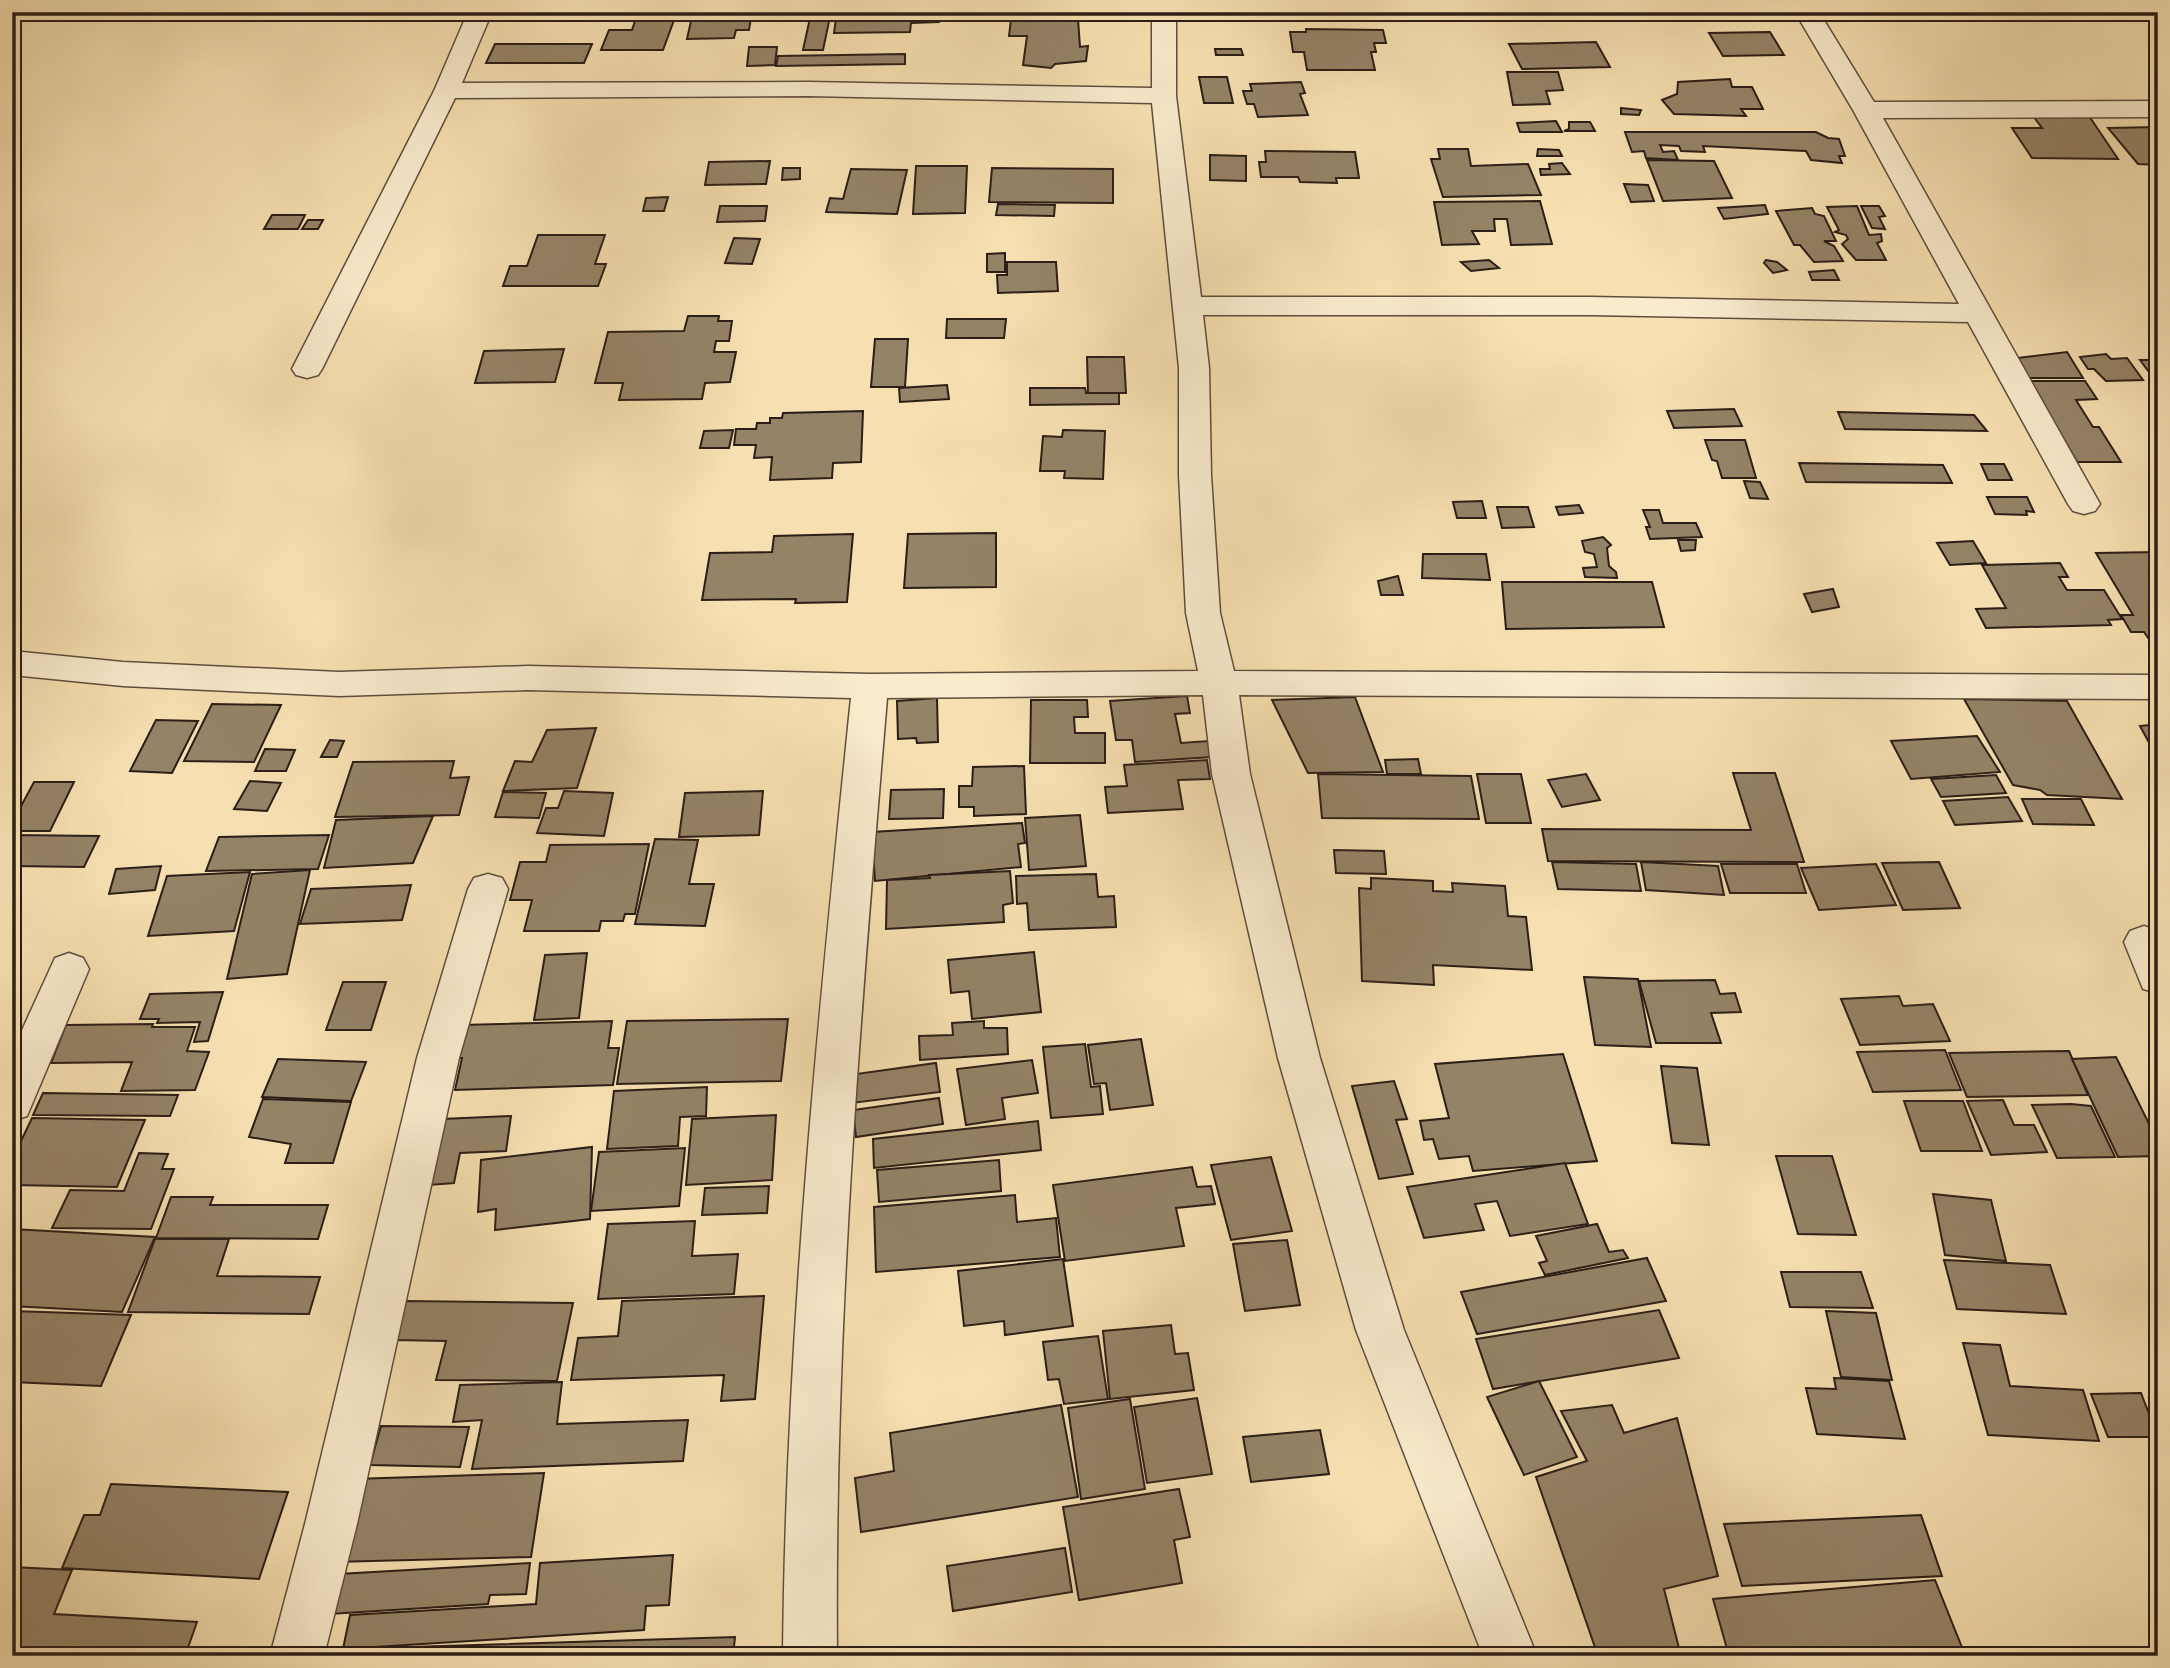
<svg xmlns="http://www.w3.org/2000/svg" width="2170" height="1668" font-family="'Sorts Mill Goudy',serif">
	<rect width="100%" height="100%" fill="#f6e0b1"/>
	<filter id="stains"><feTurbulence type="fractalNoise" baseFrequency=".00286" numOctaves="4"/><feColorMatrix values="0 0 0 0 .2 0 0 0 0 .09 0 0 0 0 .02 0 0 0 .5 -.17"/></filter>
	<radialGradient id="worn" r=".72"><stop offset=".6" stop-color="#630" stop-opacity="0"/><stop offset="1" stop-color="#630" stop-opacity=".3"/></radialGradient>
	<g fill="#958367" stroke="#2b1e17" stroke-width="2">
		<path d="M638,12H677L663,50H601L609,30H632Z"/>
		<path d="M693,12H741L740,18H751L749,30H736L734,38L687,39Z"/>
		<path d="M793,12H831L823,50H803L810,18H792Z"/>
		<path d="M837,12H940L939,22L911,23L910,32L834,33Z"/>
		<path d="M1011,19H1078L1080,47L1088,46L1086,61L1055,64L1051,68L1023,65L1027,36H1009Z"/>
		<path d="M1306,29L1383,30L1386,43H1374L1376,52H1371L1375,70H1307L1304,52H1293L1290,32H1306Z"/>
		<path d="M1770,32L1784,55L1723,56L1709,33Z"/>
		<path d="M1596,42L1610,67L1522,69L1509,44Z"/>
		<path d="M495,44H592L584,63H486Z"/>
		<path d="M749,47H777L775,65L747,66Z"/>
		<path d="M1215,49H1241L1243,55H1216Z"/>
		<path d="M905,54V64L776,66L778,56Z"/>
		<path d="M1507,72H1558L1563,90L1546,91L1550,104L1513,105Z"/>
		<path d="M1199,77H1227L1233,103H1204Z"/>
		<path d="M1730,79L1732,87H1752L1763,109H1741L1746,116L1674,114L1662,100L1677,94L1678,82Z"/>
		<path d="M1301,82L1305,93L1300,94L1308,115L1258,117L1254,104H1247L1243,91H1252L1250,84Z"/>
		<path d="M1621,108L1641,110L1639,115L1621,114Z"/>
		<path d="M2033,116H2089L2118,159L2032,158L2012,128H2042Z"/>
		<path d="M1556,121L1562,132H1520L1517,123Z"/>
		<path d="M1569,122H1590L1595,131H1564L1569,129Z"/>
		<path d="M2158,127V165L2138,164L2108,128Z"/>
		<path d="M1625,132H1816L1828,138L1839,139L1845,156H1839L1842,163L1811,160L1806,151L1703,146L1705,152L1681,151L1679,146L1660,145L1663,152L1674,151L1678,160L1646,158L1644,151L1632,152Z"/>
		<path d="M1438,149H1468L1471,166L1528,164L1541,195L1443,197L1431,159H1440Z"/>
		<path d="M1538,149L1559,150L1562,156H1537Z"/>
		<path d="M1265,151L1355,152L1359,178H1336L1337,183L1300,182L1298,177H1261L1259,162H1266Z"/>
		<path d="M1210,155L1246,156V181L1210,180Z"/>
		<path d="M1647,160L1714,161L1732,198L1663,201Z"/>
		<path d="M770,161L766,184L705,185L709,162Z"/>
		<path d="M1562,163L1570,174L1541,175L1540,169H1550L1549,164Z"/>
		<path d="M916,166H967L965,213L913,214Z"/>
		<path d="M783,168H800V179L782,180Z"/>
		<path d="M992,168L1113,169V203L989,202Z"/>
		<path d="M851,169L907,170L897,214L826,212L830,198L843,199Z"/>
		<path d="M1624,184L1648,185L1654,201L1631,202Z"/>
		<path d="M668,197L664,211H643L646,198Z"/>
		<path d="M1540,201L1552,244L1511,245L1507,219H1494L1495,231H1472L1479,244L1442,245L1434,202Z"/>
		<path d="M998,204L1055,205L1054,216L996,215Z"/>
		<path d="M1765,205L1768,214L1724,219L1718,208Z"/>
		<path d="M720,206H767L765,221L717,222Z"/>
		<path d="M1857,206L1869,235L1881,234L1882,241L1877,243L1886,260H1856L1842,244L1848,239L1846,235L1835,232L1839,230L1827,207Z"/>
		<path d="M1861,206H1879L1885,216L1879,217L1885,229L1872,228Z"/>
		<path d="M1812,208L1815,214L1824,216L1836,241H1824L1834,246L1843,261L1814,262L1800,245H1794L1776,211Z"/>
		<path d="M272,215H305L298,229H264Z"/>
		<path d="M308,220H323L318,229H302Z"/>
		<path d="M538,235H605L595,264H606L598,286H503L510,266H527Z"/>
		<path d="M734,238L760,239L752,264L725,263Z"/>
		<path d="M1005,253V272H987V254Z"/>
		<path d="M1489,260L1499,268L1471,271L1461,262Z"/>
		<path d="M1766,260L1777,262L1787,270L1773,273L1764,263Z"/>
		<path d="M1007,262H1056L1058,291L998,293L997,275H1007Z"/>
		<path d="M1834,270L1839,280H1812L1809,272Z"/>
		<path d="M688,316H719L718,321H732L729,341H716L714,352H736L730,382L705,383L702,399L619,400L623,383H595L608,332L684,331Z"/>
		<path d="M947,319H1006L1004,338H946Z"/>
		<path d="M875,339H908L905,387H871Z"/>
		<path d="M564,349L555,382L475,383L484,351Z"/>
		<path d="M2067,352L2083,378H2026L2017,358Z"/>
		<path d="M2106,354L2111,359L2127,358L2143,380L2106,381L2094,369H2088L2080,357Z"/>
		<path d="M1087,357H1124L1126,393H1088Z"/>
		<path d="M2140,360H2158V384Z"/>
		<path d="M2030,381H2085L2097,399L2076,400L2093,427H2099L2121,462H2077Z"/>
		<path d="M947,385L949,399L900,402L899,388Z"/>
		<path d="M1030,388H1085L1086,393H1119V404L1030,405Z"/>
		<path d="M1734,409L1742,426L1674,428L1667,411Z"/>
		<path d="M863,411L861,462L833,463L832,478L770,480L772,457L754,458L756,445H734L736,429H756L757,423H770V418H782L783,413Z"/>
		<path d="M1838,412L1974,415L1987,431L1845,429Z"/>
		<path d="M733,430L729,448H700L704,431Z"/>
		<path d="M1063,430L1105,431L1103,479L1064,478L1065,471H1040L1043,436L1062,437Z"/>
		<path d="M1705,440H1745L1756,478H1722L1717,461L1712,460Z"/>
		<path d="M1799,463L1943,465L1952,483L1806,482Z"/>
		<path d="M1981,464H2004L2012,480H1988Z"/>
		<path d="M1744,481L1760,482L1768,499L1750,498Z"/>
		<path d="M1987,497H2027L2034,512L2026,511L2027,515L1995,514Z"/>
		<path d="M1482,501L1486,518H1457L1453,502Z"/>
		<path d="M1579,505L1583,513L1559,515L1556,507Z"/>
		<path d="M1497,507H1528L1534,527L1502,528Z"/>
		<path d="M1643,510H1659L1663,523H1696L1702,537L1650,539L1646,527H1650Z"/>
		<path d="M996,533V587L904,588L908,534Z"/>
		<path d="M853,534L847,602L795,603L796,599L702,600L710,553L772,552L774,536Z"/>
		<path d="M1603,537L1611,545L1607,548L1609,566L1616,572L1617,578L1585,577L1583,568L1597,567L1594,554L1585,552L1582,541Z"/>
		<path d="M1678,540H1696L1695,550L1681,551Z"/>
		<path d="M1973,541L1986,563L1950,565L1937,543Z"/>
		<path d="M2158,552V642H2151L2144,632H2131L2121,615H2133L2096,553Z"/>
		<path d="M1423,554H1486L1490,580L1422,578Z"/>
		<path d="M2060,563L2068,577H2059L2067,590H2104L2122,619L2108,620L2111,625L1986,628L1976,609L2006,608L1982,565Z"/>
		<path d="M1398,576L1403,595H1381L1378,581Z"/>
		<path d="M1502,582H1652L1664,627L1506,629Z"/>
		<path d="M1833,589L1839,607L1812,612L1804,594Z"/>
		<path d="M1187,696L1190,713L1175,714L1181,743L1209,741L1212,757L1135,762L1132,740H1116L1110,701Z"/>
		<path d="M1355,697L1383,772L1308,773L1272,700Z"/>
		<path d="M937,698L938,742L917,743L916,738L898,739L897,701Z"/>
		<path d="M1964,699L2067,701L2122,799L2047,795L2040,790L2013,785Z"/>
		<path d="M1031,700H1087L1088,717H1074L1075,733H1105V763H1030Z"/>
		<path d="M212,704L281,705L254,762L184,761Z"/>
		<path d="M156,720L198,721L172,773L130,771Z"/>
		<path d="M2158,724V759L2140,726Z"/>
		<path d="M596,728L577,788L503,791L515,761L532,762L547,730Z"/>
		<path d="M1977,736L2000,772L1911,779L1891,741Z"/>
		<path d="M330,740L344,741L337,757H321Z"/>
		<path d="M265,749L295,750L286,771H255Z"/>
		<path d="M1418,759L1421,774H1387L1385,760Z"/>
		<path d="M1207,760L1210,779L1178,780L1183,809L1108,813L1105,787L1127,786L1124,765Z"/>
		<path d="M454,761L450,778L469,777L459,815L335,817L353,762Z"/>
		<path d="M1024,766L1026,814L974,816V807H959V786H972L973,767Z"/>
		<path d="M1733,773H1775L1804,862L1548,861L1542,829L1751,830Z"/>
		<path d="M1318,774L1471,776L1479,819L1322,818Z"/>
		<path d="M1477,774H1521L1531,823H1486Z"/>
		<path d="M1586,774L1600,800L1562,807L1548,780Z"/>
		<path d="M1996,775L2006,793L1941,797L1931,779Z"/>
		<path d="M250,781L281,783L267,811L234,809Z"/>
		<path d="M34,782H74L50,831H12V823Z"/>
		<path d="M944,789L943,818L889,819L891,790Z"/>
		<path d="M564,791L613,793L604,836L537,833L546,808H558Z"/>
		<path d="M763,791L759,835L679,837L685,793Z"/>
		<path d="M503,792L546,793L539,818L495,817Z"/>
		<path d="M2008,797L2022,821L1955,825L1943,801Z"/>
		<path d="M2022,799H2081L2094,825L2033,824Z"/>
		<path d="M1080,815L1086,866L1029,870L1025,818Z"/>
		<path d="M433,816L413,863L324,868L336,820Z"/>
		<path d="M1022,823L1025,843L1018,844L1021,867L875,881L872,832Z"/>
		<path d="M12,835L99,836L84,867L12,866Z"/>
		<path d="M329,835L318,869L206,871L219,837Z"/>
		<path d="M655,839L698,840L689,884H714L705,926L635,924Z"/>
		<path d="M649,844L635,914H625L623,921H601L599,931H524L532,900H510L520,862H546L550,845Z"/>
		<path d="M1334,850L1384,851L1386,874L1336,873Z"/>
		<path d="M1552,862L1636,864L1641,891L1558,889Z"/>
		<path d="M1641,862L1718,866L1724,895L1646,890Z"/>
		<path d="M1939,862L1960,908L1903,910L1882,863Z"/>
		<path d="M1721,864H1797L1806,893H1730Z"/>
		<path d="M1876,864L1896,905L1819,910L1801,868Z"/>
		<path d="M161,866L155,890L109,894L116,869Z"/>
		<path d="M310,870L287,974L227,979L252,874Z"/>
		<path d="M1010,871L1013,903L1003,905L1004,922L886,929L887,880L930,878L929,875Z"/>
		<path d="M250,872L234,931L148,936L167,876Z"/>
		<path d="M1096,874L1098,897L1114,896L1116,927L1029,930L1027,903L1017,904L1016,876Z"/>
		<path d="M1371,878L1433,881V891L1453,892L1452,883L1505,886L1508,916L1526,917L1532,970L1433,965L1434,985L1362,981L1359,888L1371,889Z"/>
		<path d="M411,885L402,920L300,924L311,889Z"/>
		<path d="M1034,952L1041,1012L972,1019L969,991L951,993L948,960Z"/>
		<path d="M587,953L579,1018L534,1020L545,955Z"/>
		<path d="M1584,977L1638,979L1651,1047L1595,1045Z"/>
		<path d="M1715,980L1720,994L1735,993L1741,1012L1711,1013L1721,1043H1656L1639,981Z"/>
		<path d="M343,982H386L371,1030H326Z"/>
		<path d="M223,992L208,1041L194,1042L200,1022L157,1023L159,1019H140L150,994Z"/>
		<path d="M1899,996L1903,1006L1933,1004L1950,1041L1860,1045L1841,999Z"/>
		<path d="M788,1019L781,1081L617,1084L627,1021Z"/>
		<path d="M612,1021L608,1048H619L613,1085L455,1090L462,1058H454L462,1025Z"/>
		<path d="M984,1021V1028H1007L1008,1054L920,1060L919,1036L953,1035L952,1023Z"/>
		<path d="M153,1024L152,1027H195L187,1051L209,1052L195,1090L121,1091L132,1062L51,1063L66,1025Z"/>
		<path d="M1141,1039L1153,1105L1110,1110L1106,1083L1094,1084L1088,1045Z"/>
		<path d="M1085,1044L1091,1087L1100,1086L1103,1114L1051,1118L1043,1047Z"/>
		<path d="M1945,1050L1961,1090L1873,1092L1857,1052Z"/>
		<path d="M2069,1051L2088,1095L1967,1097L1949,1053Z"/>
		<path d="M1563,1054L1597,1161L1473,1171L1469,1156L1439,1159L1433,1139L1424,1140L1420,1121L1449,1118L1435,1064Z"/>
		<path d="M2116,1057L2158,1142V1156L2118,1157L2072,1059Z"/>
		<path d="M278,1059L366,1062L351,1101L262,1097Z"/>
		<path d="M1032,1060L1038,1093L1002,1098L1005,1119L966,1125L957,1069Z"/>
		<path d="M936,1063L940,1092L852,1103L849,1075Z"/>
		<path d="M1661,1066L1697,1068L1709,1145L1672,1143Z"/>
		<path d="M1394,1081L1407,1119L1396,1120L1413,1174L1379,1179L1352,1086Z"/>
		<path d="M707,1087L706,1116L680,1117L678,1146L607,1149L614,1091Z"/>
		<path d="M43,1093L178,1095L170,1116L33,1115Z"/>
		<path d="M939,1098L943,1124L856,1137L853,1110Z"/>
		<path d="M263,1099L351,1102L333,1163H285L291,1144L249,1137Z"/>
		<path d="M2003,1100L2014,1125H2034L2047,1152L1991,1155L1967,1101Z"/>
		<path d="M1904,1101H1963L1982,1151H1921Z"/>
		<path d="M2071,1104L2091,1106L2115,1157L2057,1158L2032,1105Z"/>
		<path d="M776,1115L772,1180L686,1185L692,1119Z"/>
		<path d="M511,1116L506,1151L460,1153L454,1183L429,1185L442,1119Z"/>
		<path d="M32,1118L145,1120L117,1187L12,1185V1160Z"/>
		<path d="M1038,1121L1041,1150L874,1168L873,1139Z"/>
		<path d="M592,1147L590,1219L495,1230L496,1209L478,1212L481,1160Z"/>
		<path d="M685,1148L679,1206L591,1211L599,1152Z"/>
		<path d="M139,1153L168,1154L162,1169H174L151,1229L52,1228L70,1190L124,1191Z"/>
		<path d="M1776,1156H1832L1856,1235L1798,1234Z"/>
		<path d="M1271,1157L1292,1231L1231,1240L1211,1165Z"/>
		<path d="M999,1160L1001,1191L879,1202L877,1170Z"/>
		<path d="M1565,1163L1588,1224L1510,1236L1497,1201L1475,1204L1484,1230L1424,1238L1407,1187Z"/>
		<path d="M1192,1167L1197,1187L1211,1186L1215,1204L1176,1208L1184,1246L1065,1261L1053,1185Z"/>
		<path d="M769,1186L767,1213L702,1215L705,1188Z"/>
		<path d="M1933,1194L1991,1200L2006,1261L1945,1255Z"/>
		<path d="M1015,1195L1017,1222L1056,1218L1060,1257L876,1272L874,1207Z"/>
		<path d="M171,1197H213L210,1205H328L318,1239L156,1238Z"/>
		<path d="M695,1221L692,1256L738,1254L734,1294L598,1299L608,1224Z"/>
		<path d="M1597,1224L1609,1252L1623,1250L1628,1258L1545,1275L1539,1263L1547,1261L1536,1236Z"/>
		<path d="M12,1229L155,1237L122,1312L12,1306Z"/>
		<path d="M155,1239H229L217,1276L320,1277L309,1314L128,1312Z"/>
		<path d="M1287,1240L1300,1305L1245,1311L1233,1244Z"/>
		<path d="M1647,1258L1666,1301L1477,1334L1461,1292Z"/>
		<path d="M1063,1259L1073,1326L1005,1335L1004,1321L964,1326L958,1271Z"/>
		<path d="M1944,1260L2050,1265L2066,1314L1957,1309Z"/>
		<path d="M1781,1272H1861L1873,1308L1790,1307Z"/>
		<path d="M764,1296L755,1399L721,1401L724,1375L571,1380L578,1338L618,1336L622,1301Z"/>
		<path d="M405,1301L573,1303L557,1381L436,1380L446,1341L393,1340Z"/>
		<path d="M1659,1310L1679,1358L1493,1389L1476,1339Z"/>
		<path d="M12,1311L131,1315L101,1386L12,1382Z"/>
		<path d="M1826,1311L1876,1313L1892,1380L1841,1377Z"/>
		<path d="M1171,1325L1175,1354L1188,1353L1194,1390L1110,1399L1103,1331Z"/>
		<path d="M1098,1336L1108,1399L1064,1404L1059,1379L1048,1380L1043,1342Z"/>
		<path d="M1963,1343L2000,1345L2010,1386L2083,1390L2099,1441L1988,1435Z"/>
		<path d="M1834,1378L1889,1381L1905,1439L1817,1434L1806,1388L1836,1389Z"/>
		<path d="M1539,1381L1577,1457L1524,1475L1487,1397Z"/>
		<path d="M562,1382L557,1424L688,1420L683,1461L472,1469L482,1420L453,1422L460,1385Z"/>
		<path d="M2141,1393L2158,1437H2108L2091,1394Z"/>
		<path d="M1197,1398L1212,1474L1147,1483L1134,1407Z"/>
		<path d="M2149,1398L2158,1399V1426Z"/>
		<path d="M1130,1399L1145,1489L1081,1499L1068,1408Z"/>
		<path d="M1061,1405L1078,1497L861,1532L855,1478L894,1471L890,1433Z"/>
		<path d="M1612,1405L1624,1433L1677,1418L1718,1576L1664,1589L1681,1656H1598L1536,1477L1587,1461L1561,1411Z"/>
		<path d="M381,1426L469,1427L460,1467L370,1465Z"/>
		<path d="M1320,1430L1329,1474L1251,1482L1243,1437Z"/>
		<path d="M544,1473L531,1557L333,1562L353,1479Z"/>
		<path d="M111,1484L288,1492L259,1579L62,1568L84,1515H100Z"/>
		<path d="M1179,1489L1190,1537L1174,1540L1182,1583L1079,1600L1063,1507Z"/>
		<path d="M1921,1515L1942,1576L1742,1586L1724,1524Z"/>
		<path d="M1065,1548L1072,1592L953,1611L947,1566Z"/>
		<path d="M673,1555L669,1605L646,1606L644,1630L343,1649L350,1615L536,1604L540,1563Z"/>
		<path d="M530,1563L526,1594L490,1595L488,1604L314,1615L321,1575Z"/>
		<path d="M12,1567L72,1570L54,1614L197,1622L185,1656H12Z"/>
		<path d="M1935,1580L1965,1655L1729,1656L1713,1599Z"/>
		<path d="M735,1637L733,1656H375L377,1648Z"/>
		<path d="M1005,1648L1006,1656H952Z"/>
	</g>
	<g fill="none" stroke-linecap="round" stroke-linejoin="round">
		<g stroke="#5e4e3e" stroke-width="3">
			<g id="street">
				<path d="M468,12H492L462,83L808,82L1152,88V12H1176V96L1201,297H1590L1959,304L1853,110L1795,12H1819L1874,102L2158,101V117L1883,118L2100,504L2095,511L2084,514L2073,511L2068,504L1968,322L1590,315H1203L1209,368L1211,475L1220,613L1234,671L2158,675V699L1239,695L1250,774L1320,1058L1404,1330L1537,1656H1483L1356,1330L1278,1058L1212,774L1203,695L887,698C860,1017 834,1335 837,1656H783C786,1335 818,1017 851,698L528,690L339,696L123,686L12,675V651L123,662L339,672L528,666L870,674L1198,671L1186,613L1179,475V368L1152,103L808,96L455,98L322,369L318,375L307,378L296,375L292,369L434,91Z"/>
				<path d="M488,874L502,878L508,889L459,1058L357,1524L324,1656H270L305,1524L417,1058L468,889L474,878Z"/>
				<path d="M2144,926L2158,931V993L2143,989L2124,942L2130,931Z"/>
				<path d="M69,953L83,958L89,969L27,1116L12,1121V1052L55,958Z"/>
			</g>
		</g>
		<use href="#street" fill="#f9ebcc" fill-rule="evenodd"/>
	</g>
	<rect width="2170" height="1668" fill="none" stroke="#f6e0b1" stroke-width="42"/>
	<rect x="14" y="14" width="2142" height="1640" fill="none" stroke="#2b1e17" stroke-width="3.5"/>
	<rect x="21" y="21" width="2128" height="1626" fill="none" stroke="#2b1e17" stroke-width="2"/>
	<rect width="100%" height="100%" filter="url(#stains)"/>
	<rect width="100%" height="100%" fill="url(#worn)"/>
</svg>
